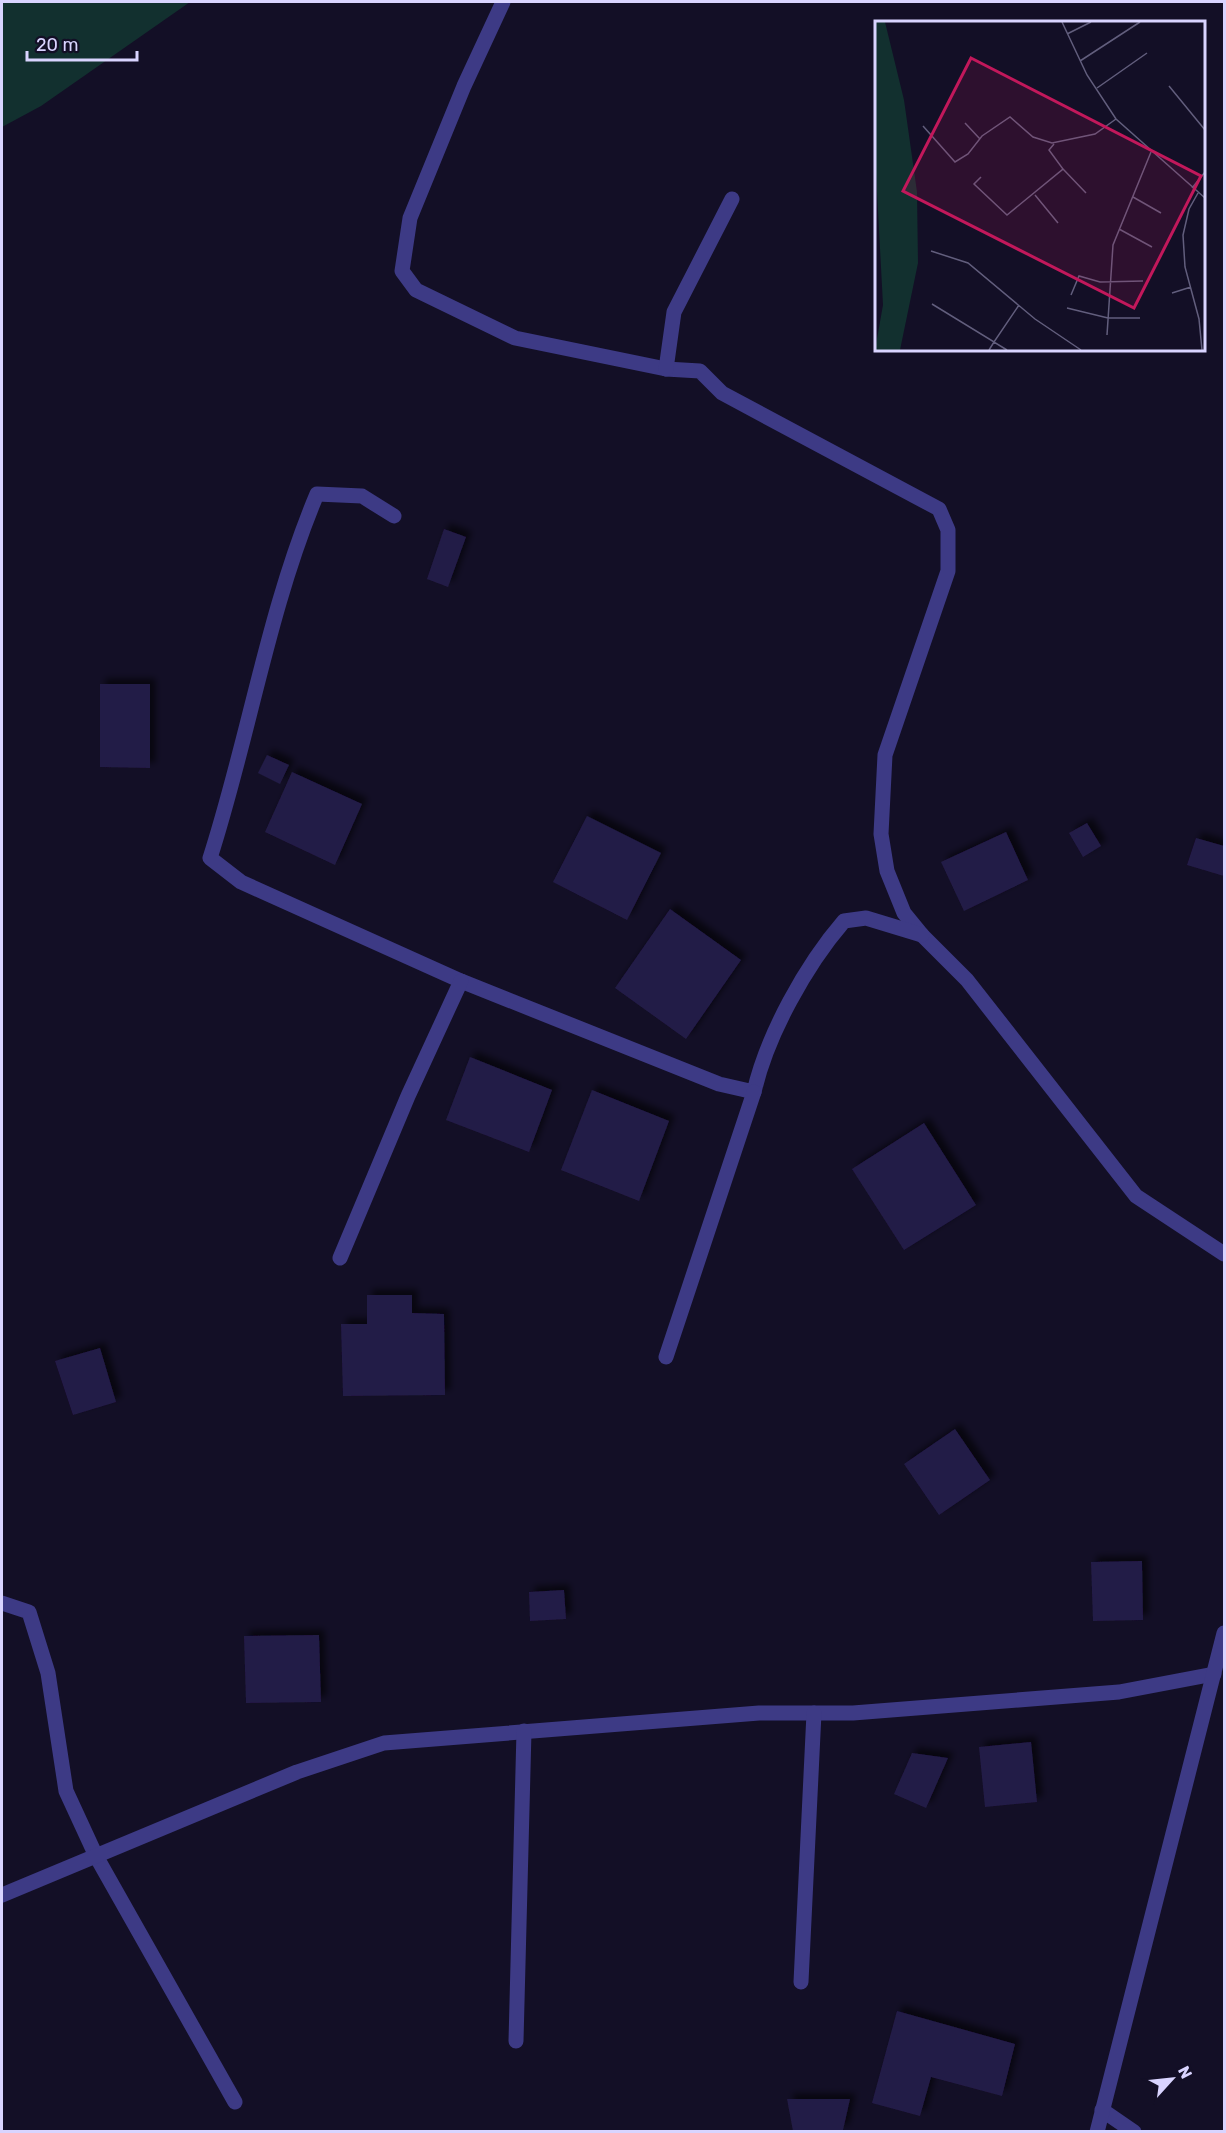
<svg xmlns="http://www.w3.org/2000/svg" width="1226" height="2133" font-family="Rubik,sans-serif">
	<defs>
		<filter id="shadow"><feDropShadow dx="5.5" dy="-5.5" stdDeviation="3" flood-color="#0009"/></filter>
	</defs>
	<rect width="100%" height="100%" fill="#130f26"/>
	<path fill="#12302f" d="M2,2H190L41,106L2,127Z"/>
	<g fill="#241b47" filter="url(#shadow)">
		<path d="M444,529L466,537L448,587L427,579Z"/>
		<path d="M100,684H150V768L100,767Z"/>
		<path d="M267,755L289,765L280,784L258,773Z"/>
		<path d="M292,772L362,804L335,865L265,832Z"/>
		<path d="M587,816L661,853L627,920L553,882Z"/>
		<path d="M1087,823L1101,846L1083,857L1069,833Z"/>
		<path d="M1006,832L1028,880L964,911L941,862Z"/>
		<path d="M1196,838L1224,846V876L1187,865Z"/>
		<path d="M670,909L741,960L686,1039L615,988Z"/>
		<path d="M470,1057L552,1090L529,1152L446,1120Z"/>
		<path d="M592,1090L669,1121L639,1201L561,1170Z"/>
		<path d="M924,1123L976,1205L904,1250L852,1169Z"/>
		<path d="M367,1295H412V1313L444,1314L445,1395L343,1396L341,1324H367Z"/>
		<path d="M100,1348L116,1402L73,1415L55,1361Z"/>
		<path d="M955,1429L990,1480L939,1515L904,1464Z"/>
		<path d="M1142,1561L1143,1620L1093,1621L1091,1562Z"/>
		<path d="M564,1590L566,1619L530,1621L529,1592Z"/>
		<path d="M319,1635L321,1702L246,1703L244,1636Z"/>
		<path d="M1031,1742L1037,1802L985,1807L979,1747Z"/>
		<path d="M912,1753L948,1758L926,1808L894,1794Z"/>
		<path d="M897,2011L1015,2044L1002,2096L931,2077L920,2116L872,2103Z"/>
		<path d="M787,2099H850L843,2130L793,2131Z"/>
	</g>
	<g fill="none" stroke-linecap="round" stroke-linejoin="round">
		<g stroke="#3d3a85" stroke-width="15">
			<path d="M503,2L464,86L410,218L402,271L416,290L515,338L666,369L700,371L722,393L939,509L948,530V571L885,755L881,834L887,871L904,913L922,935L967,980L1136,1196L1224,1254"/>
			<path d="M666,369L674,312L732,199"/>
			<path d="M394,516L362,496L317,494C268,610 249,737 210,858L241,882L461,981L719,1084L754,1092C767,1035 806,965 844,921L866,918L922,935"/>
			<path d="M340,1258L408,1096L461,981"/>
			<path d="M666,1357L754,1092"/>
			<path d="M2,1603L29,1612L48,1673L66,1791L96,1856L235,2102"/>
			<path d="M2,1895L297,1772L384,1743L759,1713H853L1119,1692L1214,1674"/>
			<path d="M801,1982L814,1713"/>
			<path d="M516,2041L524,1731"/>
			<path d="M1102,2110L1134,2132"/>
			<path d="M1097,2132L1224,1633"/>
		</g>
	</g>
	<g transform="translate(875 21)">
		<rect width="330" height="330" fill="#130f26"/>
		<path d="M0,1H10L29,79L42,171L43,242L25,329H0L8,284L0,133Z" fill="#12302f"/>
		<path fill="none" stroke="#625e7d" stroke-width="1.5" d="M187,1L212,54L241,98L330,177M192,13L216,1M205,40L265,1M294,65L330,109M222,67L272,32M90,102L105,118M48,105L80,141L93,133L107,115L135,96L158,116L177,122L220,113L241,98M188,148L211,172M106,156L99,163L132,194L188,148L174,129L179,123M317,167L330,151M323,172L314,188L308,214L310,246L324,298L327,329M160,174L183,202M258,176L286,192M244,208L277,226M56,230L93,242L160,298L206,329M297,272L316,266M196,274L204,255L225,261L268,260M57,283L119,321L144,284M192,287L233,297H265M232,314L238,224L276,131M114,329L119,321L132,329"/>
		<path fill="#c2185b" fill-opacity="0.15" stroke="#c2185b" stroke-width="3" d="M96,37L326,155L259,287L28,170Z"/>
		<rect width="330" height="330" fill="none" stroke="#d9d4ff" stroke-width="3"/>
	</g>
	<rect width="1226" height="2133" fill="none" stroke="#d9d4ff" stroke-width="6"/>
	<g transform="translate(1172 2079) rotate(63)" stroke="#130f26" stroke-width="4.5" paint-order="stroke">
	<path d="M0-4.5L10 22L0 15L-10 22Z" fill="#d9d4ff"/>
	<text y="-9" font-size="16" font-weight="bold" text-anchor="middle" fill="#d9d4ff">N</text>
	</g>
	<path d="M27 51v9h110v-9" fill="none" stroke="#d9d4ff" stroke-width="3"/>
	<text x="36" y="51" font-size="18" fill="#d9d4ff" stroke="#130f26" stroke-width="4.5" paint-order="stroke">20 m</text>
</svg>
